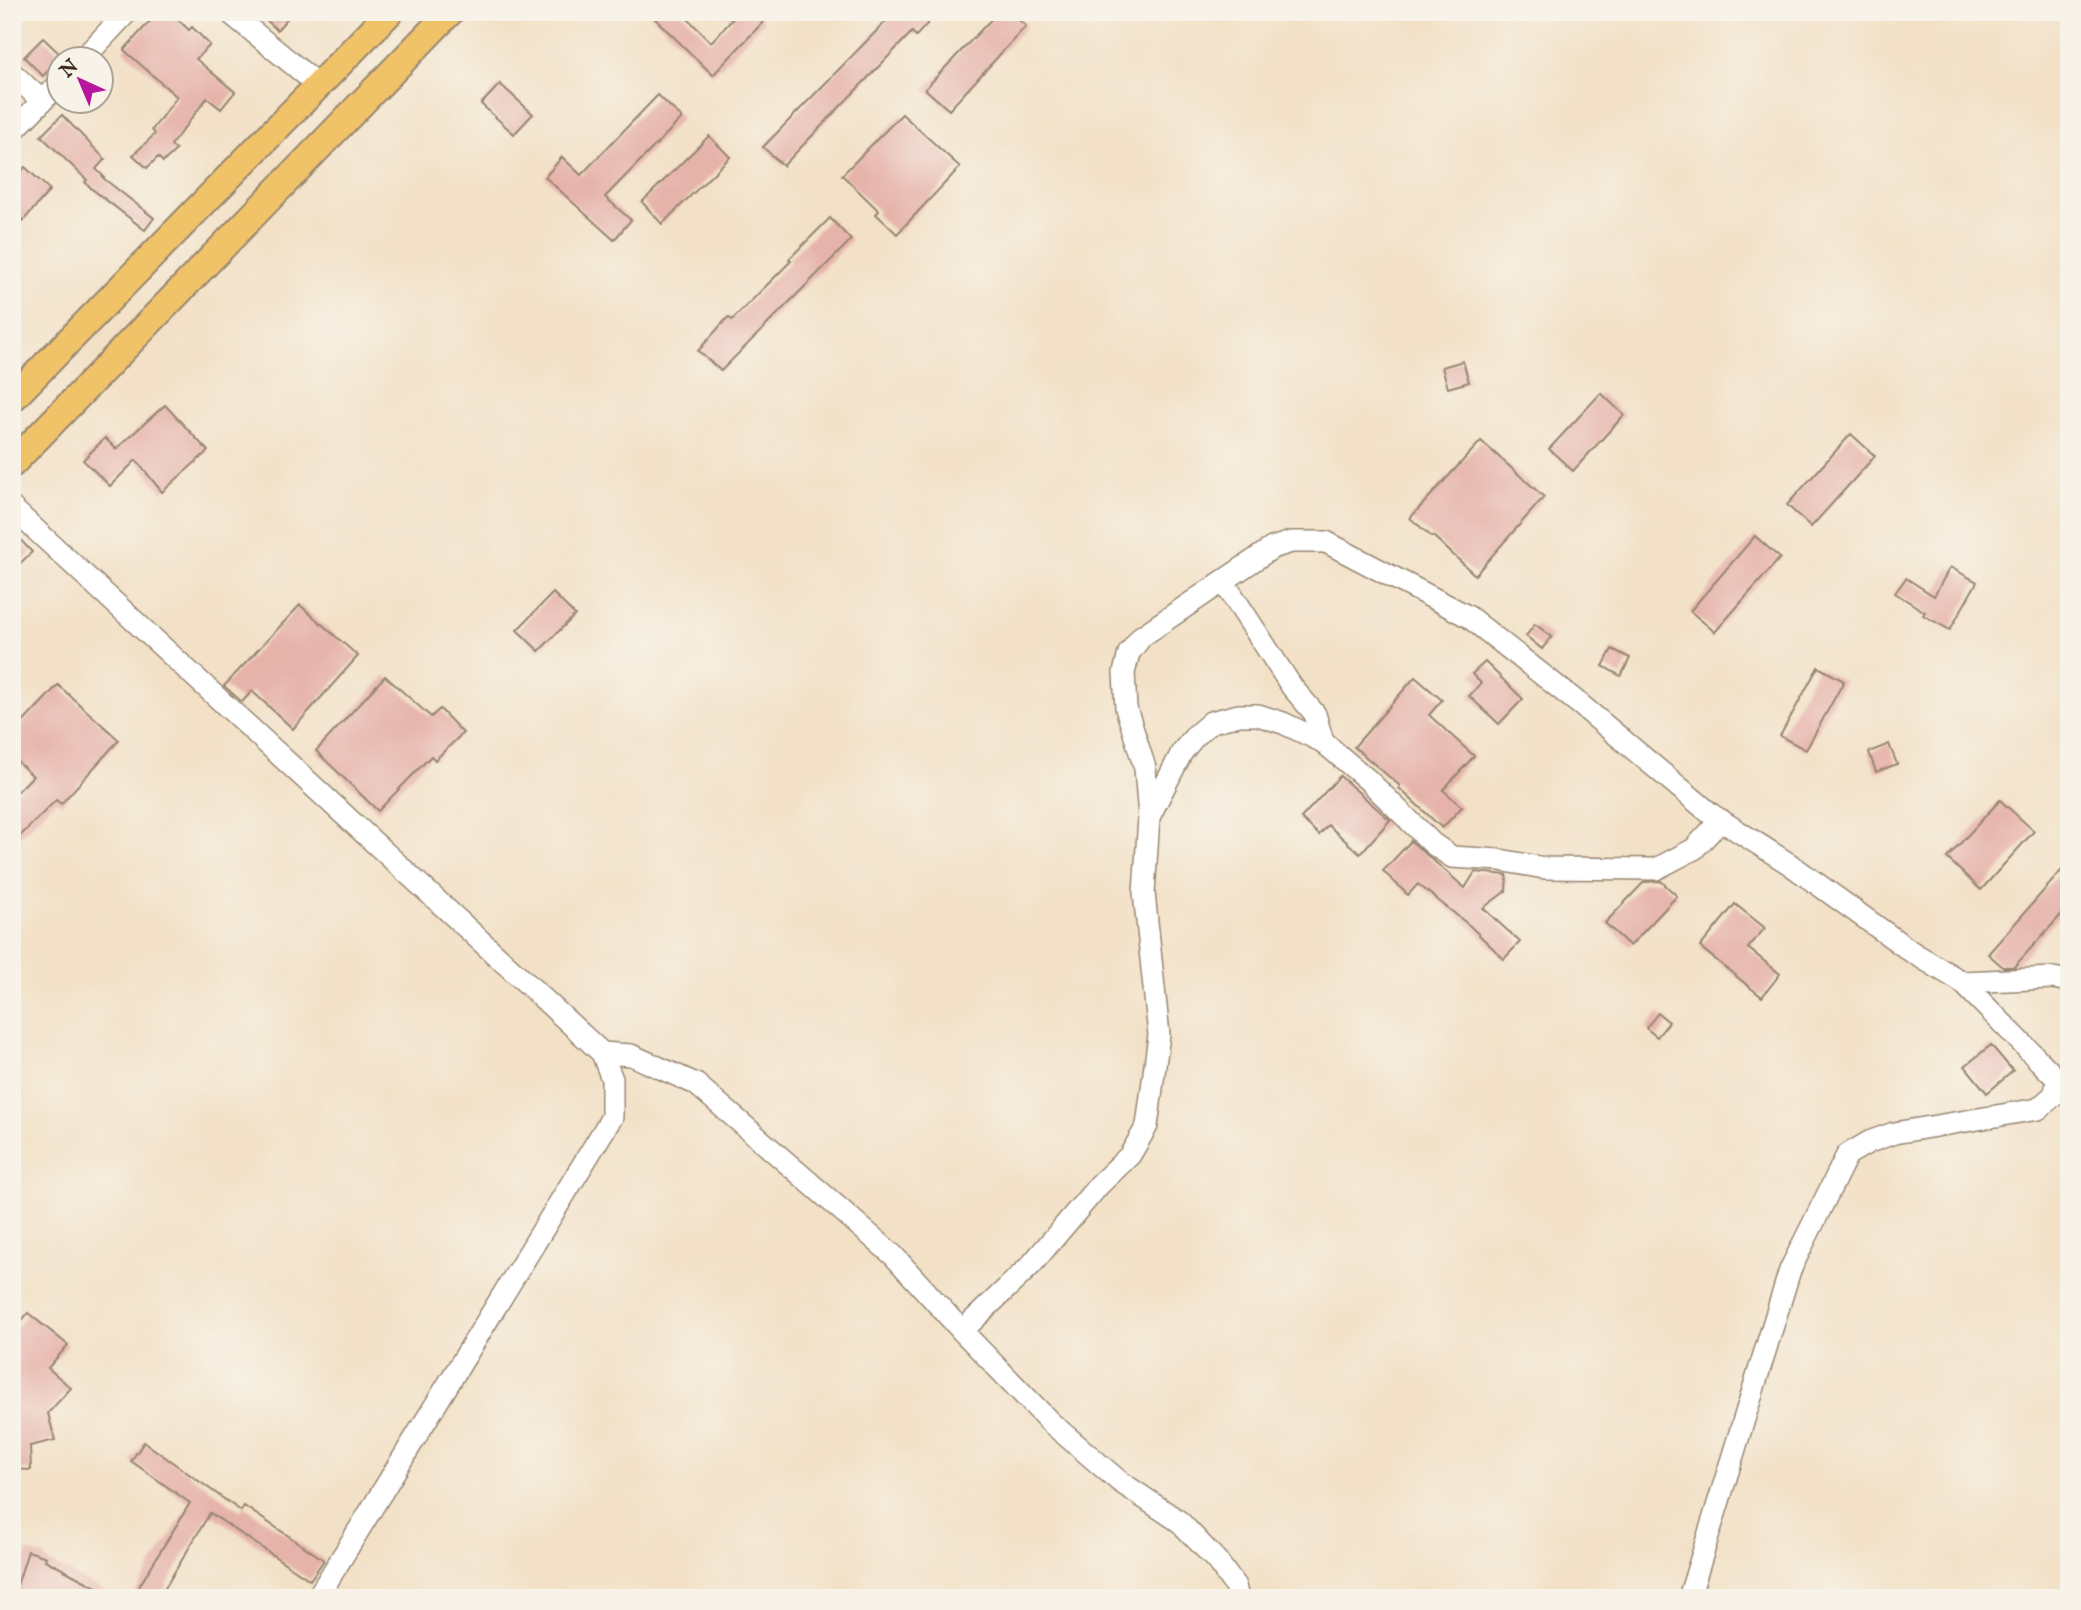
<svg xmlns="http://www.w3.org/2000/svg" width="2081" height="1610" font-family="'IM FELL English',serif">
	<rect width="100%" height="100%" fill="#f7f3e8"/>
	<filter id="ink" filterUnits="userSpaceOnUse"><feTurbulence type="fractalNoise" baseFrequency=".0143" numOctaves="2"/><feDisplacementMap in="SourceGraphic" scale="14" xChannelSelector="R" yChannelSelector="G"/><feConvolveMatrix kernelMatrix="1 2 1 2 8 2 1 2 1" color-interpolation-filters="sRGB"/></filter>
	<filter id="wash" filterUnits="userSpaceOnUse"><feTurbulence type="fractalNoise" baseFrequency=".00686" numOctaves="4" result="noise"/><feDisplacementMap in="SourceGraphic" scale="28" xChannelSelector="R" yChannelSelector="G"/><feGaussianBlur stdDeviation="1.57" result="paint"/><feColorMatrix in="noise" values="0 0 0 0 0 0 0 0 0 0 0 0 0 0 0 0 0 1.4 0 .05"/><feComposite in="paint" operator="in"/></filter>
	<g filter="url(#wash)">
		<rect width="100%" height="100%" fill="#f3e1c7"/>
		<g id="blocks">
			<g fill="#e6b3ab">
				<path d="M158,12H170L189,30L192,27L210,45L196,59L235,92L221,109L207,98L171,145L176,150L163,162L158,157L147,168L133,155L155,134L152,130L177,97L124,50Z"/>
				<path d="M258,12H293L277,30Z"/>
				<path d="M648,12H681L711,42L732,20L724,12H754L764,21L713,75Z"/>
				<path d="M895,12H938L916,36L912,32L783,166L763,147Z"/>
				<path d="M998,12H1009L1026,26L949,110L925,89Z"/>
				<path d="M43,38L62,56L43,76L24,57Z"/>
				<path d="M500,84L533,114L514,134L481,104Z"/>
				<path d="M658,95L682,118L605,197L631,220L614,240L545,177L562,157L581,175Z"/>
				<path d="M902,114L960,167L897,234L876,214L879,211L842,175Z"/>
				<path d="M62,115L105,159L96,169L104,177L103,178L154,218L145,230L92,189L85,182L87,180L41,136Z"/>
				<path d="M709,136L730,157L662,224L642,202Z"/>
				<path d="M25,167L50,190L23,221L12,210V180Z"/>
				<path d="M830,218L851,240L721,371L698,351L728,317L732,320L791,261L789,259Z"/>
				<path d="M1463,361L1469,382L1448,388L1442,367Z"/>
				<path d="M1601,393L1624,415L1573,471L1549,449Z"/>
				<path d="M165,405L208,451L162,492L136,460L110,486L83,460L105,438L116,449Z"/>
				<path d="M1851,434L1875,456L1811,527L1787,505Z"/>
				<path d="M1481,441L1544,497L1475,575L1433,536L1432,537L1410,518Z"/>
				<path d="M12,531L32,552L12,571Z"/>
				<path d="M1755,536L1780,558L1715,632L1690,611Z"/>
				<path d="M1950,567L1977,582L1950,630L1923,615L1925,612L1895,593L1906,578L1934,596Z"/>
				<path d="M553,593L575,615L539,651L517,630Z"/>
				<path d="M300,605L358,656L293,729L252,691L242,702L224,686Z"/>
				<path d="M1535,624L1552,637L1542,649L1526,636Z"/>
				<path d="M1612,649L1630,658L1621,676L1603,666Z"/>
				<path d="M1485,662L1523,699L1499,724L1469,696L1481,683L1472,674Z"/>
				<path d="M1818,667L1844,681L1806,750L1780,736Z"/>
				<path d="M385,676L431,717L440,709L463,733L435,760L431,756L378,811L316,751Z"/>
				<path d="M1415,677L1442,700L1429,715L1474,756L1443,790L1462,807L1442,828L1399,788L1400,786L1354,747Z"/>
				<path d="M58,685L119,740L61,804L56,800L12,844V797L33,776L12,757V734Z"/>
				<path d="M1889,744L1897,764L1876,772L1869,752Z"/>
				<path d="M1340,776L1390,820L1360,854L1328,825L1319,835L1301,818Z"/>
				<path d="M2000,800L2034,831L1981,890L1947,858Z"/>
				<path d="M1411,841L1465,888L1475,872L1507,875L1506,891L1483,908L1520,942L1504,959L1470,926L1418,884L1408,895L1383,871Z"/>
				<path d="M2069,862V906L2014,967H2003L1988,954Z"/>
				<path d="M1661,881L1677,896L1630,946L1605,923L1644,882Z"/>
				<path d="M1735,904L1765,928L1748,948L1780,974L1762,997L1700,947Z"/>
				<path d="M1658,1013L1669,1022L1657,1037L1646,1028Z"/>
				<path d="M1991,1045L2013,1071L1987,1093L1965,1066Z"/>
				<path d="M28,1313L68,1345L48,1368L71,1388L48,1413L55,1440L30,1446L31,1470L12,1469V1333Z"/>
				<path d="M144,1442L241,1511L244,1506L324,1560L310,1580L210,1513L159,1598H132L190,1503L131,1461Z"/>
				<path d="M28,1551L46,1557L45,1560L117,1598H13Z"/>
			</g>
		</g>
	</g>
	<g filter="url(#ink)">
		<use href="#blocks" fill-opacity="0" stroke="#978672" stroke-width="2"/>
		<g fill="none" stroke-linecap="round" stroke-linejoin="round">
			<g stroke="#978672" stroke-width="24">
				<g id="minor">
					<path d="M229,12L318,85"/>
					<path d="M82,60L127,12"/>
					<path d="M12,73L42,101"/>
					<path d="M12,132L60,83"/>
					<path d="M12,508L602,1053L612,1079V1117L317,1598"/>
					<path d="M1223,581L1292,687L1315,714L1323,742"/>
					<path d="M1149,817L1182,752L1196,735L1211,722L1239,715H1258L1283,723L1323,742L1368,780L1433,844L1452,857L1500,860L1544,868L1656,869L1694,849L1721,820"/>
					<path d="M602,1053L631,1055L696,1084L893,1255L962,1331L1050,1422L1119,1481L1180,1522L1217,1561L1235,1586L1238,1598"/>
					<path d="M962,1331L1031,1265L1099,1185L1130,1155L1147,1126L1159,1035L1144,893L1149,817L1145,768L1126,708L1124,673L1129,653L1142,636L1272,548L1291,542H1326L1469,617L1582,706L1711,814L1791,865L1912,952L1962,982L2053,978L2069,981"/>
					<path d="M1689,1598L1790,1270L1847,1155L1869,1142L1894,1133L2038,1109L2054,1095L2058,1080L1962,982"/>
				</g>
			</g>
			<g stroke="#978672" stroke-width="30">
				<g id="major">
					<path d="M12,399L390,12"/>
					<path d="M12,464L450,12"/>
				</g>
			</g>
			<use href="#minor" stroke="#fff" stroke-width="21"/>
			<use href="#major" stroke="#f1c369" stroke-width="26"/>
		</g>
	</g>
	<rect width="2081" height="1610" fill="none" stroke="#f7f3e8" stroke-width="42"/>
	<g transform="translate(80 80) rotate(316)"><circle r="33" fill="#f7f3e8" stroke="#aca397" stroke-width="2"/>
	<path d="M0-5L12 26L0 18L-12 26Z" fill="#b5179e"/>
	<text y="-10" font-size="19" font-weight="bold" text-anchor="middle" fill="#3b2a1e">N</text>
	</g>
</svg>
